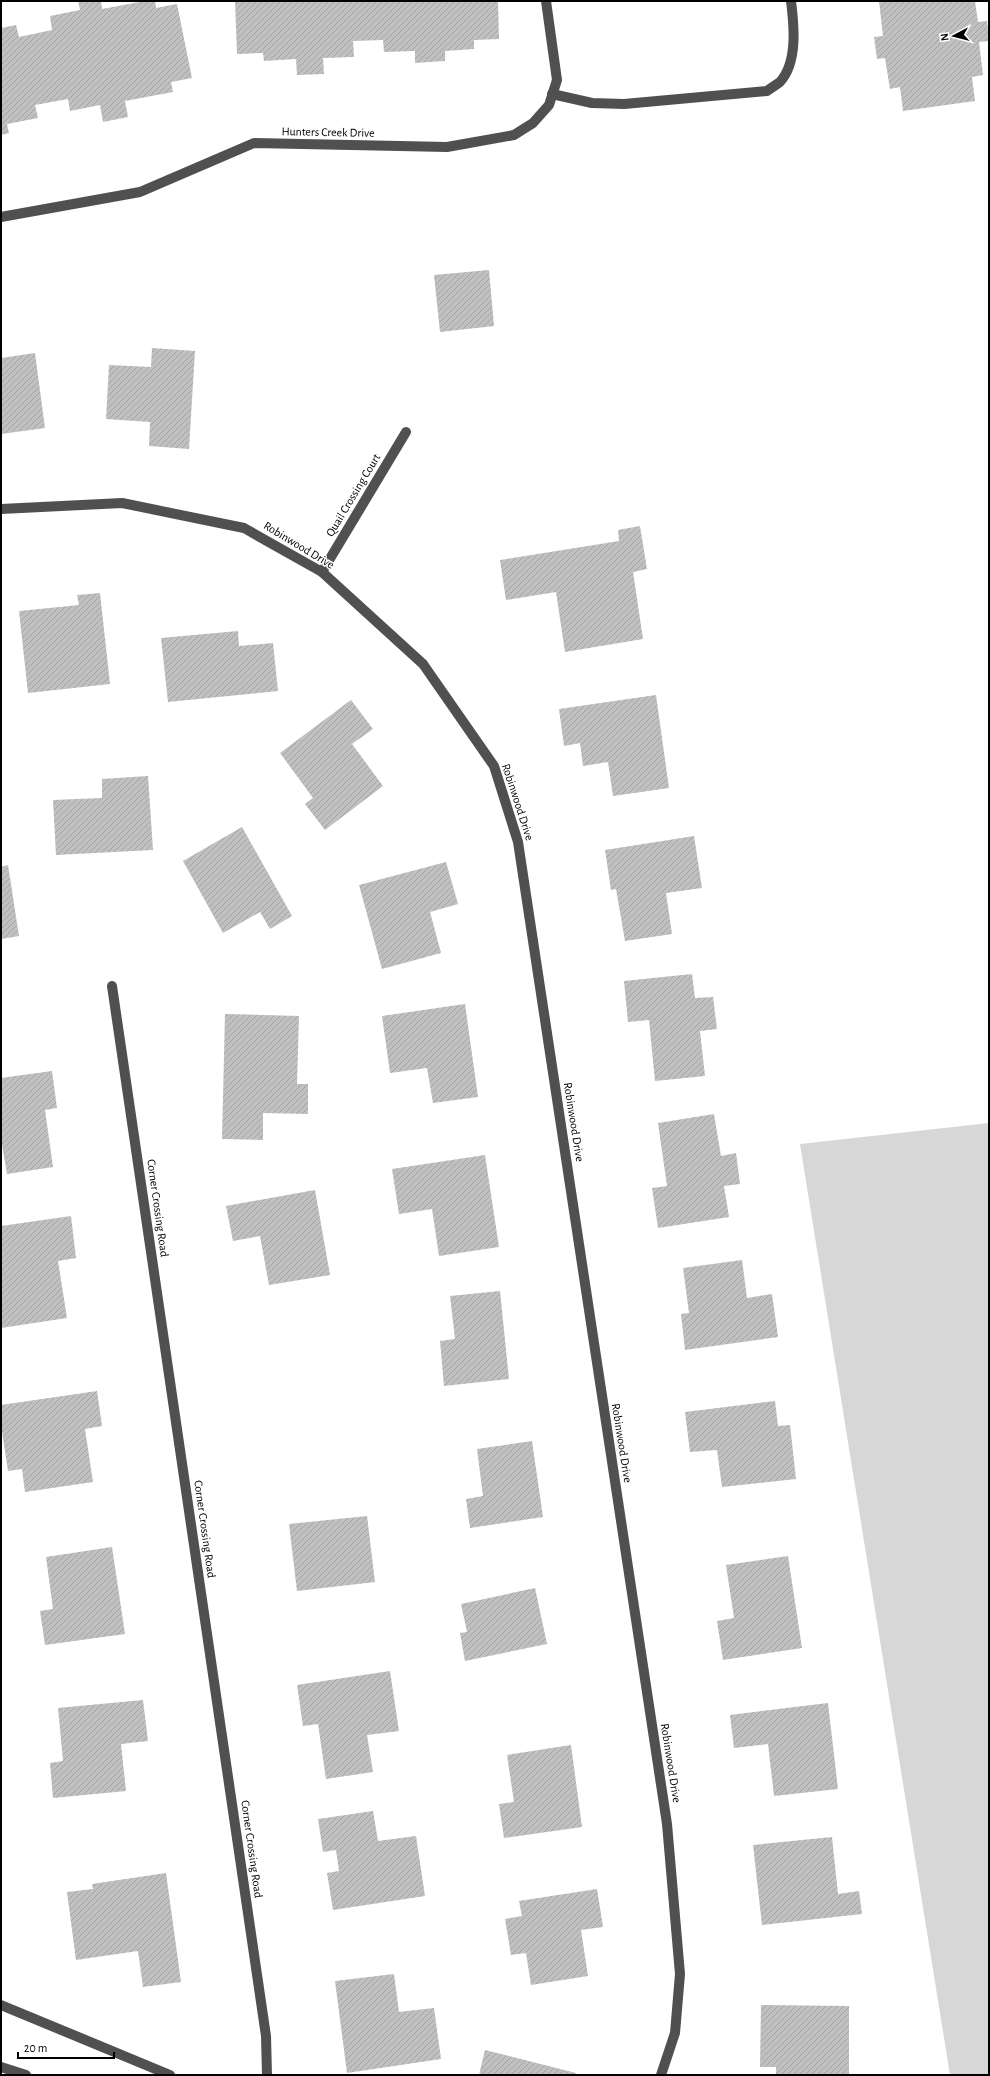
<svg xmlns="http://www.w3.org/2000/svg" width="990" height="2076" font-family="'Alegreya Sans',sans-serif">
	<defs>
		<pattern id="building-hatch" width="6" height="6" patternUnits="userSpaceOnUse"><rect width="6" height="6" fill="#c0c0c0"/><path d="M-1 1l2-2M0 6l6-6M5 7l2-2" fill="none" stroke="#a3a3a3"/></pattern>
	</defs>
	<rect width="100%" height="100%" fill="#fff"/>
	<path fill="#d7d7d7" d="M989,1123V2074L950,2075L800,1144Z"/>
	<g fill="url(#building-hatch)">
		<path d="M78,1H101L102,9L145,1H155L156,8L177,4L192,78L171,82L173,92L125,101L128,117L103,122L100,105L70,111L68,99L35,105L38,118L7,124L9,133L1,135V28L16,25L19,37L52,30L50,16L80,10Z"/>
		<path d="M235,1H498L499,39L474,40V49L445,51V61L415,63V51L384,52L383,40L353,41L354,57L323,58L324,74L297,75L296,59L264,61L263,53L237,54Z"/>
		<path d="M879,1H975L978,22L987,21L989,41L979,42L983,75L972,77L975,101L903,111L900,87L890,89L885,58L877,59L874,37L883,36Z"/>
		<path d="M489,270L494,326L440,332L434,275Z"/>
		<path d="M152,348L195,351L189,449L149,446L150,422L106,419L109,365L151,367Z"/>
		<path d="M35,353L45,428L1,434V358Z"/>
		<path d="M640,526L647,569L633,572L643,639L565,652L556,592L506,600L500,560L619,541L618,530Z"/>
		<path d="M100,593L110,684L28,693L19,611L79,605L77,595Z"/>
		<path d="M238,631L239,646L273,643L278,691L168,702L161,638Z"/>
		<path d="M656,695L669,788L613,796L608,762L583,766L580,743L564,746L559,709Z"/>
		<path d="M351,700L373,729L352,744L383,786L325,830L305,804L313,798L280,753Z"/>
		<path d="M148,776L153,850L56,855L53,800L102,798V779Z"/>
		<path d="M242,827L292,916L270,929L260,912L223,933L183,861Z"/>
		<path d="M694,836L702,888L666,893L672,934L625,941L616,889L611,890L605,850Z"/>
		<path d="M446,862L458,904L430,912L441,953L382,969L359,885Z"/>
		<path d="M8,865L19,936L1,939V867Z"/>
		<path d="M692,974L695,998L713,997L717,1029L700,1031L705,1076L655,1081L649,1020L628,1022L624,981Z"/>
		<path d="M465,1004L478,1097L433,1103L427,1068L390,1073L382,1016Z"/>
		<path d="M225,1014L299,1016L297,1084H308V1114L263,1113V1140L222,1139Z"/>
		<path d="M52,1071L57,1108L45,1110L53,1167L7,1174L1,1139V1078Z"/>
		<path d="M714,1114L721,1156L736,1153L740,1184L724,1186L729,1217L658,1228L652,1188L667,1186L658,1123Z"/>
		<path d="M485,1155L499,1247L439,1256L432,1209L399,1214L392,1169Z"/>
		<path d="M315,1190L330,1275L269,1285L260,1236L233,1241L226,1206Z"/>
		<path d="M71,1216L76,1258L58,1261L67,1318L1,1328V1226Z"/>
		<path d="M742,1260L747,1298L772,1294L778,1337L685,1350L681,1314L689,1313L683,1268Z"/>
		<path d="M500,1291L509,1379L444,1386L440,1341L455,1339L450,1296Z"/>
		<path d="M97,1391L102,1426L85,1429L93,1482L25,1492L22,1469L8,1471L1,1425V1405Z"/>
		<path d="M775,1401L778,1426L790,1425L796,1479L722,1487L717,1450L690,1452L685,1412Z"/>
		<path d="M532,1441L543,1517L470,1528L466,1499L483,1496L477,1449Z"/>
		<path d="M367,1516L375,1582L297,1591L289,1524Z"/>
		<path d="M112,1547L125,1634L45,1645L40,1611L53,1609L46,1557Z"/>
		<path d="M788,1556L802,1648L723,1660L717,1621L734,1618L726,1565Z"/>
		<path d="M535,1588L547,1644L465,1661L460,1633L467,1632L461,1604Z"/>
		<path d="M390,1671L399,1731L367,1735L373,1772L326,1779L318,1724L303,1726L297,1685Z"/>
		<path d="M143,1700L148,1741L121,1744L126,1791L53,1798L50,1763L63,1761L58,1708Z"/>
		<path d="M828,1703L838,1789L774,1796L768,1744L734,1748L730,1715Z"/>
		<path d="M571,1745L582,1827L504,1838L499,1804L514,1802L507,1755Z"/>
		<path d="M373,1811L378,1841L416,1836L425,1896L333,1910L327,1873L339,1871L336,1850L323,1852L318,1819Z"/>
		<path d="M832,1837L838,1894L859,1891L862,1914L762,1925L753,1845Z"/>
		<path d="M166,1873L181,1982L143,1987L138,1951L76,1960L67,1892L93,1889L92,1884Z"/>
		<path d="M597,1889L603,1927L581,1930L588,1976L531,1985L526,1953L511,1955L505,1919L522,1916L519,1901Z"/>
		<path d="M394,1974L399,2012L434,2008L441,2059L347,2073L335,1981Z"/>
		<path d="M761,2005L849,2006V2075H776V2067H760Z"/>
		<path d="M485,2050L576,2073V2075H479Z"/>
	</g>
	<g fill="none" stroke-linecap="round" stroke-linejoin="round">
		<g stroke="#505050" stroke-width="10">
			<path d="M552,94L592,103L624,104L767,91C771,88 776,85 780,82C798,62 794,25 791,1"/>
			<path d="M1,217L140,192L254,143L447,147L514,135L533,123L549,105L557,80L546,1"/>
			<path d="M1,509L122,503L244,528L322,572L423,664L494,766L518,842L667,1824L680,1974L675,2033L661,2075"/>
			<path d="M322,572L406,432"/>
			<path d="M112,986L266,2036L267,2075"/>
			<path d="M1,2005L170,2075"/>
			<path d="M1,2067L26,2075"/>
		</g>
	</g>
	<g text-anchor="middle" dominant-baseline="central" stroke-width="3" stroke-linejoin="round" paint-order="stroke">
		<g font-size="12" fill="#000" stroke="#fff">
			<text transform="translate(328 132) rotate(1)">Hunters Creek Drive</text>
			<text transform="translate(353 495) rotate(-59)">Quail Crossing Court</text>
			<text transform="translate(299 545) rotate(31)">Robinwood Drive</text>
			<text transform="translate(518 802) rotate(72)">Robinwood Drive</text>
			<text transform="translate(574 1122) rotate(81)">Robinwood Drive</text>
			<text transform="translate(158 1208) rotate(82)">Corner Crossing Road</text>
			<text transform="translate(622 1443) rotate(81)">Robinwood Drive</text>
			<text transform="translate(205 1529) rotate(82)">Corner Crossing Road</text>
			<text transform="translate(671 1763) rotate(81)">Robinwood Drive</text>
			<text transform="translate(252 1849) rotate(82)">Corner Crossing Road</text>
		</g>
	</g>
	<rect width="990" height="2076" fill="none" stroke="#000000" stroke-width="4"/>
	<g transform="translate(954 36) rotate(263)" stroke="#ffffff" stroke-width="3" paint-order="stroke">
	<path d="M0-3L7 15L0 10L-7 15Z" fill="#000000"/>
	<text y="-6" font-size="11" font-weight="bold" text-anchor="middle" fill="#000000">N</text>
	</g>
	<path d="M18 2052v6h96v-6" fill="none" stroke="#000000" stroke-width="2"/>
	<text x="24" y="2052" font-size="12" fill="#000000" stroke="#ffffff" stroke-width="3" paint-order="stroke">20 m</text>
</svg>
